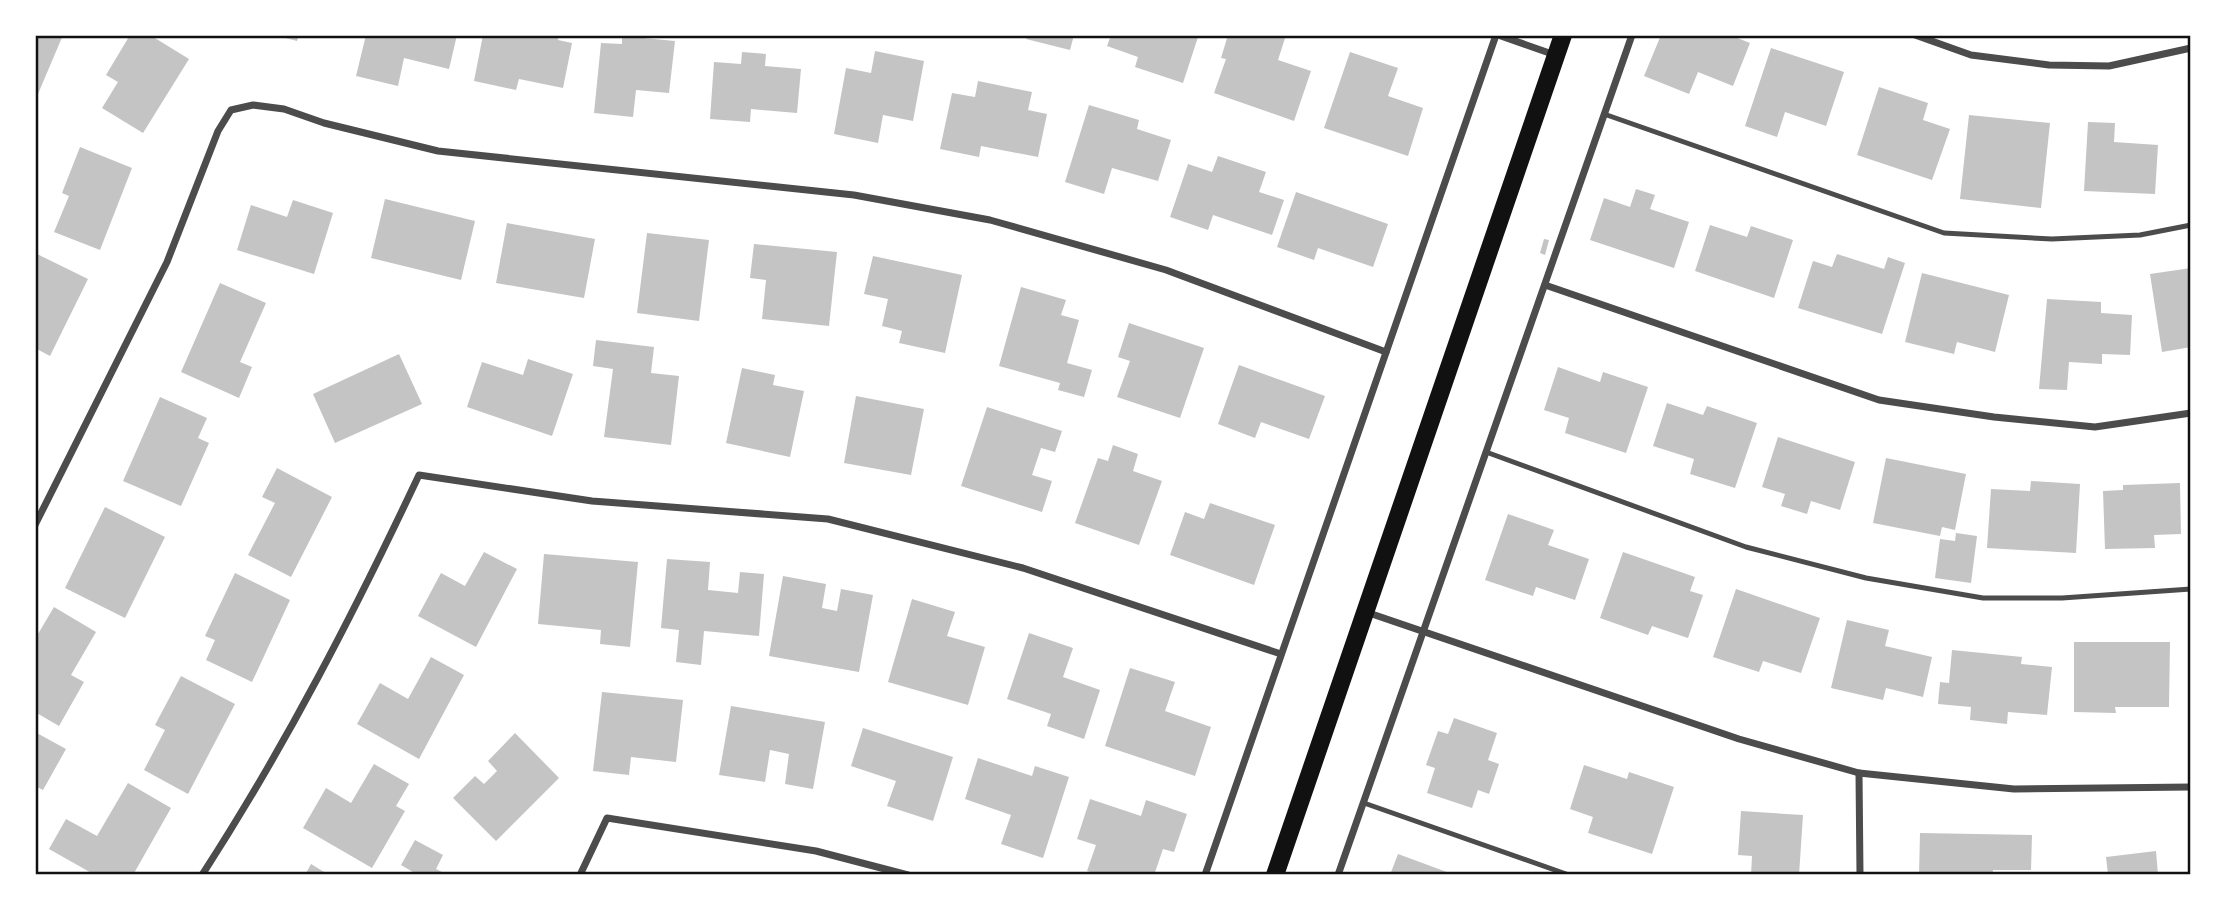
<svg xmlns="http://www.w3.org/2000/svg" width="2226" height="910" font-family="'Roboto Condensed',sans-serif">
	<rect width="100%" height="100%" fill="#fff"/>
	<g fill="#c4c4c4">
		<path d="M35,35H63L35,101Z"/>
		<path d="M130,35H150L189,59L143,133L102,108L118,82L106,75Z"/>
		<path d="M274,35H299L297,41Z"/>
		<path d="M366,35H457L449,69L404,58L398,86L356,76Z"/>
		<path d="M483,35H559L558,40L572,43L563,88L519,79L516,90L474,81Z"/>
		<path d="M1027,35H1074L1070,50L1026,39Z"/>
		<path d="M1111,35H1193L1198,37L1183,83L1135,67L1138,57L1107,46Z"/>
		<path d="M1228,35H1286L1278,60L1311,71L1294,121L1214,93L1226,59L1221,58Z"/>
		<path d="M1661,35H1730L1750,43L1733,86L1698,72L1689,94L1644,76Z"/>
		<path d="M622,36L675,41L669,93L636,90L633,117L594,113L601,43L622,44Z"/>
		<path d="M1771,48L1844,72L1826,126L1785,112L1777,137L1745,126Z"/>
		<path d="M875,51L924,61L913,121L883,115L878,143L834,134L846,68L871,73Z"/>
		<path d="M742,52L766,54L765,66L801,69L797,113L751,109L750,122L710,119L714,62L741,64Z"/>
		<path d="M1350,52L1398,68L1388,96L1423,108L1408,156L1324,128Z"/>
		<path d="M978,81L1032,92L1028,110L1047,114L1038,157L981,146L979,157L940,149L952,93L975,97Z"/>
		<path d="M1879,87L1928,103L1923,120L1950,129L1932,180L1857,155Z"/>
		<path d="M1089,105L1139,120L1137,129L1171,140L1158,181L1112,168L1104,194L1065,182Z"/>
		<path d="M1969,115L2050,123L2041,208L1960,199Z"/>
		<path d="M2088,122L2115,123L2114,142L2158,145L2155,194L2084,191Z"/>
		<path d="M80,147L132,168L100,250L54,232L69,196L62,193Z"/>
		<path d="M1218,156L1266,172L1259,192L1284,200L1272,235L1213,215L1208,230L1170,217L1188,164L1212,172Z"/>
		<path d="M1636,189L1655,195L1650,209L1689,222L1674,268L1590,240L1604,198L1630,207Z"/>
		<path d="M1296,192L1388,224L1373,267L1318,248L1314,260L1277,247Z"/>
		<path d="M385,199L475,221L461,280L371,258Z"/>
		<path d="M293,200L333,213L314,274L237,250L251,205L287,217Z"/>
		<path d="M507,223L595,239L584,298L496,283Z"/>
		<path d="M1710,225L1747,237L1751,226L1793,240L1774,298L1695,271Z"/>
		<path d="M647,233L709,240L699,321L637,313Z"/>
		<path d="M1544,239L1549,240L1545,255L1540,253Z"/>
		<path d="M754,244L837,252L829,326L762,319L766,280L750,278Z"/>
		<path d="M37,254L88,279L50,356L35,348Z"/>
		<path d="M1837,254L1884,269L1888,257L1905,263L1882,334L1798,308L1813,261L1832,267Z"/>
		<path d="M873,256L962,275L945,353L899,343L902,331L882,326L888,299L864,294Z"/>
		<path d="M2191,268V347L2162,352L2150,274Z"/>
		<path d="M1922,273L2009,295L1995,352L1957,342L1954,354L1905,342Z"/>
		<path d="M220,283L266,303L240,362L252,367L239,398L181,372Z"/>
		<path d="M1021,287L1066,300L1061,315L1079,320L1067,363L1092,370L1084,397L1058,390L1060,383L999,366Z"/>
		<path d="M2047,299L2101,302V313L2132,315L2130,355L2102,354V364L2069,362L2067,390L2039,389Z"/>
		<path d="M1129,323L1204,348L1180,418L1117,397L1130,361L1118,357Z"/>
		<path d="M596,340L654,347L651,373L679,376L671,445L604,437L613,369L593,366Z"/>
		<path d="M399,354L422,404L335,443L313,394Z"/>
		<path d="M528,359L573,374L552,436L467,407L482,362L523,375Z"/>
		<path d="M1239,365L1325,396L1309,439L1261,422L1255,438L1218,424Z"/>
		<path d="M1558,367L1600,382L1603,372L1648,387L1626,453L1565,433L1569,418L1544,410Z"/>
		<path d="M742,368L775,375L773,385L804,391L790,457L726,443Z"/>
		<path d="M856,396L924,409L911,475L844,463Z"/>
		<path d="M160,397L207,418L198,438L209,443L181,506L123,481Z"/>
		<path d="M1667,403L1703,415L1707,406L1757,423L1735,488L1690,474L1694,459L1653,446Z"/>
		<path d="M987,407L1062,431L1055,452L1041,448L1032,475L1052,481L1042,512L961,486Z"/>
		<path d="M1778,437L1855,462L1840,510L1811,501L1807,514L1781,506L1785,494L1762,487Z"/>
		<path d="M1113,445L1138,454L1133,471L1162,481L1139,545L1075,523L1098,458L1108,461Z"/>
		<path d="M1886,458L1966,474L1955,530L1942,527L1940,536L1873,523Z"/>
		<path d="M277,468L332,497L291,577L248,555L275,503L262,497Z"/>
		<path d="M2031,481L2080,484L2076,553L1987,548L1991,489L2030,491Z"/>
		<path d="M2180,483L2181,534L2154,535L2155,548L2105,549L2103,491L2123,490V485Z"/>
		<path d="M1210,503L1275,525L1254,585L1170,555L1185,512L1204,519Z"/>
		<path d="M105,507L165,537L125,618L65,588Z"/>
		<path d="M1508,514L1554,530L1548,545L1589,559L1575,600L1536,587L1533,596L1485,580Z"/>
		<path d="M1956,533L1977,536L1971,583L1935,578L1940,539L1955,541Z"/>
		<path d="M484,552L517,569L476,647L418,616L441,573L465,586Z"/>
		<path d="M1623,552L1695,577L1690,591L1703,595L1688,638L1652,626L1648,635L1600,618Z"/>
		<path d="M544,554L638,562L630,647L600,644L601,630L538,624Z"/>
		<path d="M667,559L710,562L708,590L738,593L740,572L764,574L759,636L704,631L701,665L676,662L679,630L661,628Z"/>
		<path d="M235,573L290,600L252,682L206,660L215,640L205,636Z"/>
		<path d="M783,576L826,584L822,608L837,611L841,589L873,595L859,672L769,656Z"/>
		<path d="M1736,589L1820,618L1801,673L1763,661L1759,672L1713,657Z"/>
		<path d="M912,599L955,612L947,636L985,647L968,705L888,682Z"/>
		<path d="M54,607L96,632L71,675L84,682L59,726L35,712V639Z"/>
		<path d="M1847,620L1889,630L1885,646L1932,657L1923,697L1886,688L1883,700L1831,688Z"/>
		<path d="M1029,633L1073,648L1063,677L1100,690L1084,739L1047,726L1051,714L1007,699Z"/>
		<path d="M2074,642H2170L2169,707H2115L2116,713L2074,712Z"/>
		<path d="M1952,650L2022,657L2021,664L2052,667L2047,715L2008,712L2007,724L1970,720L1971,707L1938,704L1940,682L1949,683Z"/>
		<path d="M431,657L464,675L419,759L357,724L380,683L408,699Z"/>
		<path d="M1130,668L1175,682L1165,711L1211,727L1195,776L1105,746Z"/>
		<path d="M181,676L235,704L188,794L144,770L165,730L155,725Z"/>
		<path d="M602,692L683,700L676,762L631,757L629,775L593,771Z"/>
		<path d="M731,706L825,722L813,789L785,784L789,754L770,750L765,782L719,775Z"/>
		<path d="M1454,718L1497,733L1488,760L1499,764L1489,794L1478,790L1472,808L1427,793L1435,768L1426,765L1438,731L1448,734Z"/>
		<path d="M863,728L953,757L933,821L887,806L896,781L851,766Z"/>
		<path d="M35,732L66,749L43,790L35,786Z"/>
		<path d="M515,733L559,778L496,841L453,798L475,776L484,784L497,771L488,761Z"/>
		<path d="M978,758L1032,776L1035,766L1069,777L1043,858L1001,844L1011,815L965,799Z"/>
		<path d="M374,764L409,784L396,806L405,811L372,868L303,828L326,788L351,803Z"/>
		<path d="M1584,765L1627,779L1629,772L1674,787L1652,854L1588,833L1593,817L1570,809Z"/>
		<path d="M128,783L171,808L133,875H95L49,849L66,819L97,836Z"/>
		<path d="M1090,799L1141,816L1146,800L1187,814L1174,852L1163,849L1154,875H1099L1087,871L1096,845L1077,839Z"/>
		<path d="M1741,811L1803,815L1799,875H1751L1752,856L1738,855Z"/>
		<path d="M1920,833L2032,835L2031,870H1993L1992,875H1919Z"/>
		<path d="M415,840L443,855L436,869L448,875H418L401,865Z"/>
		<path d="M2156,851L2158,875H2108L2106,857Z"/>
		<path d="M1398,854L1455,875H1390Z"/>
		<path d="M311,864L329,875H305Z"/>
	</g>
	<g fill="none" stroke-linecap="round" stroke-linejoin="round">
		<g stroke="#4c4c4c" stroke-width="5">
			<path d="M1604,114L1944,233L2052,239L2140,235L2191,225"/>
			<path d="M1486,452L1746,547L1866,578L1983,598H2062L2191,589"/>
			<path d="M1364,803L1569,875"/>
		</g>
		<g stroke="#4c4c4c" stroke-width="7">
			<path d="M1498,35L1555,55"/>
			<path d="M1915,35L1971,55L2049,65L2109,66L2191,48"/>
			<path d="M1545,285L1879,400L1994,417L2095,427L2191,413"/>
			<path d="M35,525L167,262L218,131L231,110L253,105L284,109L324,123L438,151L854,195L990,220L1166,270L1386,352"/>
			<path d="M1366,612L1739,739L1859,773L2014,789L2191,787"/>
			<path d="M1859,773L1860,875"/>
			<path d="M202,875C285,747 354,613 419,475L592,501L828,519L1023,568L1281,654"/>
			<path d="M580,875L607,818L816,851L908,875"/>
			<path d="M1205,875L1496,35"/>
			<path d="M1338,875L1632,35"/>
		</g>
		<path stroke="#111" stroke-width="18" d="M1275,875L1563,35"/>
	</g>
	<rect width="2226" height="910" fill="none" stroke="#ffffff" stroke-width="74"/>
	<rect x="37" y="37" width="2152" height="836" fill="none" stroke="#111" stroke-width="2.5"/>
</svg>
